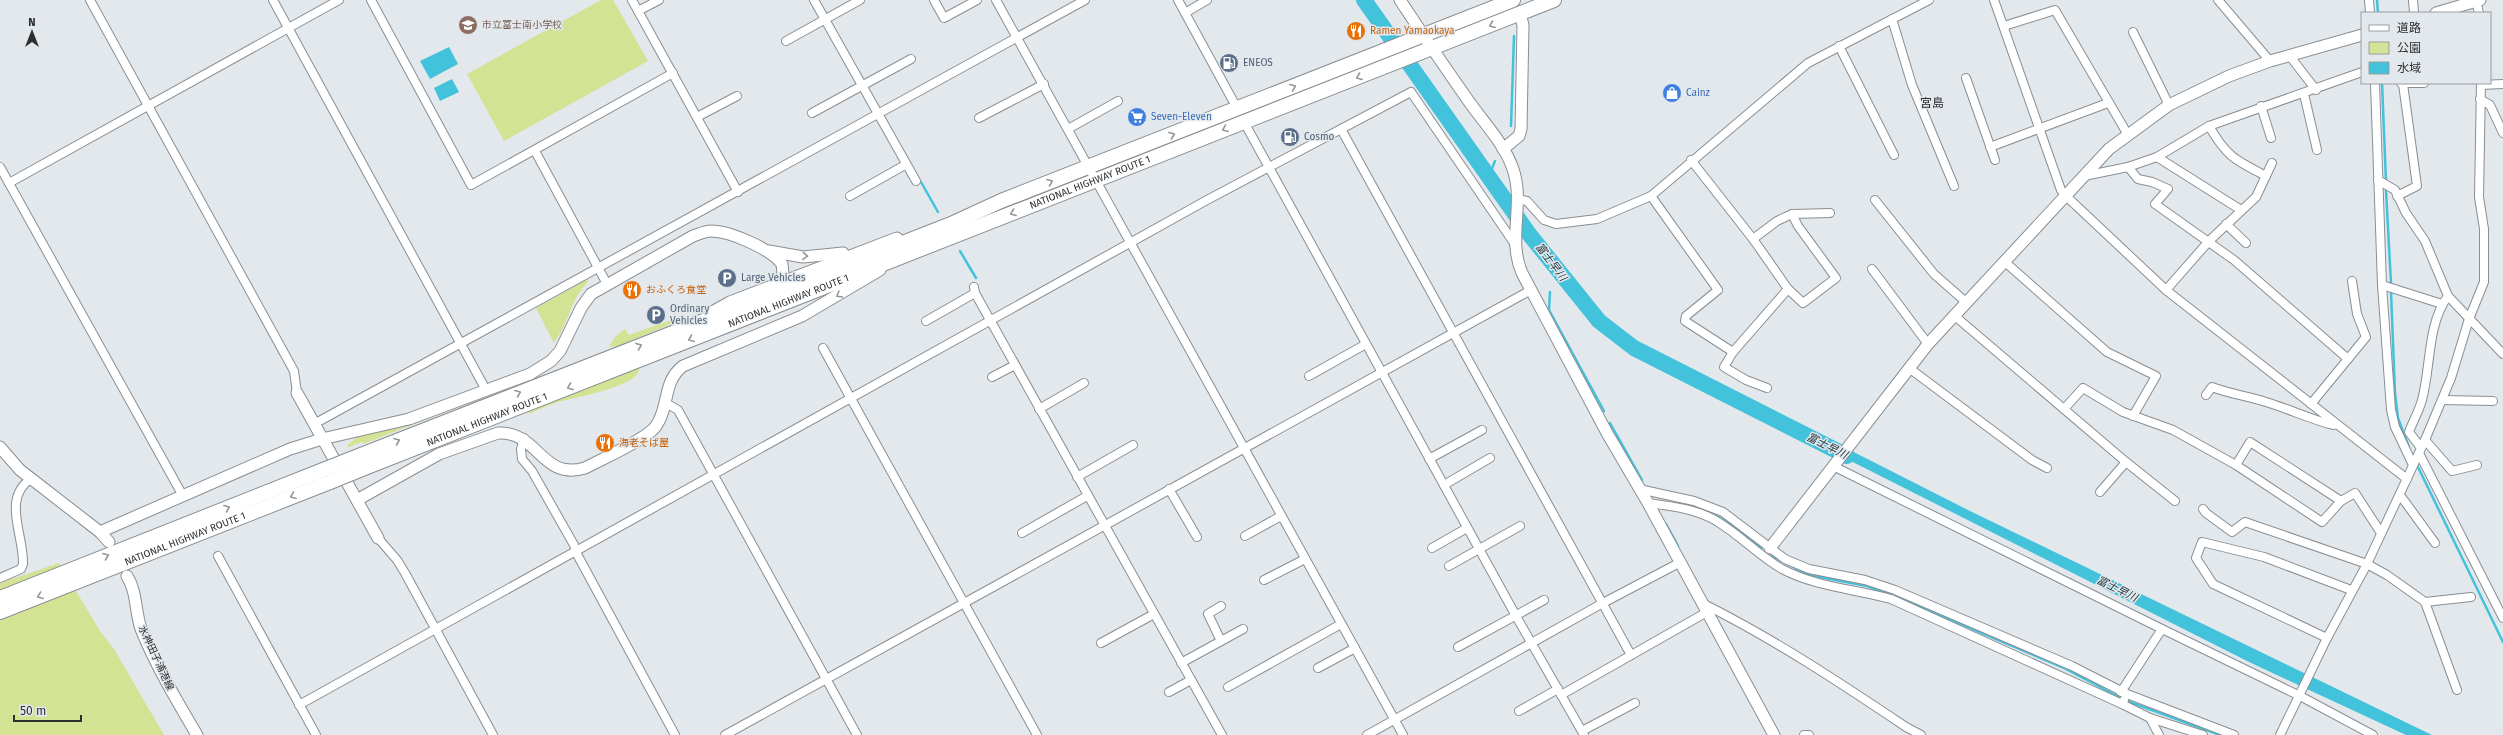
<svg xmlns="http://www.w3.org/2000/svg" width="2503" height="735" font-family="'Fira Sans','Noto Sans JP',sans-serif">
	<rect width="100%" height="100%" fill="#e3e8ed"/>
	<g fill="#d4e293">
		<path d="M601,0H613L648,61L504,141L467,74Z"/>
		<path d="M586,280L588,282C570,299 569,324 554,343L536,308Z"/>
		<path d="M682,316L683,319L618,346L609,347L615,337L625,329L629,335Z"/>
		<path d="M639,368C641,387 570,398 555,403C546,406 538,410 529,414L528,410Z"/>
		<path d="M487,396L363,444L362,442L349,447L347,445L359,436L400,428Z"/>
		<path d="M59,563L100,631L114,649L164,735H0V583Z"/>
	</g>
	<g fill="#43c2dc">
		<path d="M449,47L458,64L430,79L420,61Z"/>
		<path d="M452,79L459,92L440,101L434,88Z"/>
		<path d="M1832,441L1970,511L2432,735H2406L2249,662L1827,449Z"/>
	</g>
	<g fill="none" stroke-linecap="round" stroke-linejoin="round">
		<g stroke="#43c2dc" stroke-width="2.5">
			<path d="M2377,0L2378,13"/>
			<path d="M2382,83L2386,182"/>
			<path d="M1511,126L1514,36"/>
			<path d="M1489,176L1495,161"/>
			<path d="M921,182L938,212"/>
			<path d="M2386,191L2391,283"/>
			<path d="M960,251L976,278"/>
			<path d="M1550,292L1549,310L1604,411"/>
			<path d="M2391,292L2395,393L2398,418L2409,447"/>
			<path d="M1610,423L1642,480"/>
			<path d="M2417,465L2503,642"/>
			<path d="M1684,503C1715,511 1737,528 1761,548"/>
			<path d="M1666,524L1678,546"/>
			<path d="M1772,556L1809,575L1867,586L1897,597L2062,667L2119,697"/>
			<path d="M2127,701L2220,735"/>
		</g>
		<path stroke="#43c2dc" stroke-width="16" d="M1364,0L1529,234L1599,321L1634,348L1847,456"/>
		<g stroke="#898e92" stroke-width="10">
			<g id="street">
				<path d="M90,0L294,371L297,393"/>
				<path d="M273,0L486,390"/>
				<path d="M371,0L471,185L673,73"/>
				<path d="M632,0L738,192"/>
				<path d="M814,0L916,181"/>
				<path d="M934,0L944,18L977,0"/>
				<path d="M996,0L1403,735"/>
				<path d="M1178,0L1238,110"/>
				<path d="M1994,0L2061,190L2066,196L2166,290L2407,479"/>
				<path d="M2218,0L2270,61"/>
				<path d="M2369,0L2370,13"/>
				<path d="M2413,0L2414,13"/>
				<path d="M2476,0L2479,13"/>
				<path d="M638,11L659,0"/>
				<path d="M1185,13L1207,0"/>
				<path d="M1892,19L1912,85L1954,186"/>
				<path d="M2004,26L2055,10L2128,135"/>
				<path d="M2133,32L2169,105"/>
				<path d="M786,41L860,0"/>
				<path d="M1839,46L1894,155"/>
				<path d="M2289,55L2316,90"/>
				<path d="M1966,78L1995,160"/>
				<path d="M2375,83L2382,285L2391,410L2395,427L2413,465"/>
				<path d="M2401,83H2424"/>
				<path d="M2481,85L2503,84"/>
				<path d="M2304,94L2317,150"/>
				<path d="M2480,99L2490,105L2503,133"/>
				<path d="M2261,106L2271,138"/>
				<path d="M812,113L911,59"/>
				<path d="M697,117L737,96"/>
				<path d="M979,118L1044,84"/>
				<path d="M1244,122L1516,616L1584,735"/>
				<path d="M2209,126C2227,157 2235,160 2266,176"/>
				<path d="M1068,129L1118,101"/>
				<path d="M1341,129L1631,655"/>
				<path d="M1990,147L2108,103"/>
				<path d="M535,151L607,284"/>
				<path d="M2157,157L2241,210"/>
				<path d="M1691,160L1753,239L1788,289L1803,303L1836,278L1798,226L1792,214"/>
				<path d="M0,167L183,496"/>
				<path d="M2128,167L2138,179L2152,182L2168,189L2155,204L2234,260L2348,359"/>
				<path d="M2084,176L2128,167L2157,157L2209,126L2362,72"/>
				<path d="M2378,180L2395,190L2406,213L2425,241L2448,296L2503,354"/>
				<path d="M9,183L339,0"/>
				<path d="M850,196L905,165"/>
				<path d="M1651,196L1718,290L1686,316L1685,321L1733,352"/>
				<path d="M2397,196L2417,186L2403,84"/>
				<path d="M1518,199L1527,201L1544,220L1556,224L1597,219L1651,196L1808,63L1929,0"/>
				<path d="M1875,200L1934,274L1967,303"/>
				<path d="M2226,224L2246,243"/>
				<path d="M1753,239L1777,221L1792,214L1830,213"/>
				<path d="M2005,262L2107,352L2156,376L2133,416"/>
				<path d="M1872,269L1928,344"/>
				<path d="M2382,285L2442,304"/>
				<path d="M974,287L975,293L1222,735"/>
				<path d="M2166,290L2209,241L2256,197L2272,163"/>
				<path d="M1956,317L2126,462L2175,501"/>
				<path d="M926,321L975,293"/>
				<path d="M823,348L1037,735"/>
				<path d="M1909,368L2032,460L2047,468"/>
				<path d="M1309,376L1366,344"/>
				<path d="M992,377L1015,365"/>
				<path d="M1767,388L1746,380L1724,367L1733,352L1788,289"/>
				<path d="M2206,395L2212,387C2230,394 2248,396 2266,402C2289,409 2310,419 2333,425"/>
				<path d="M2442,400L2493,401"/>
				<path d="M664,402L678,410L857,735"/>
				<path d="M2311,404L2366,337L2357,314L2352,281"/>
				<path d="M1039,409L1084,383"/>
				<path d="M2064,409L2083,388L2123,412L2173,430L2236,465L2250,442L2341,501"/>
				<path d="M314,424L1085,0"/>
				<path d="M524,438L521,449L522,459L532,471L574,545L578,556L675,735"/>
				<path d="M2425,440L2452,471L2477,465"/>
				<path d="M2421,448L2409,432C2413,421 2419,411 2422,400C2431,367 2427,324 2448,296"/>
				<path d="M2419,453L2503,618"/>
				<path d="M1429,459L1482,430"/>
				<path d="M2236,465L2322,522L2341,501L2355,493L2381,533"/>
				<path d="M1833,466L2162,629"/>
				<path d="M1077,477L1133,445"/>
				<path d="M1444,485L1490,458"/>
				<path d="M1169,489L1197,537"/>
				<path d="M1639,489L1694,501L1723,512L1785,559L1809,569L1865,580L1895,590L2072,666L2127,694L2234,735"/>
				<path d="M2100,492L2126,462"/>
				<path d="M2400,495L2435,543"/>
				<path d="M1648,503C1671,506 1698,509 1718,522C1741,536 1759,556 1782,569C1816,587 1855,589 1891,599L2122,704"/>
				<path d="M2203,509L2206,513L2232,532L2245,522L2367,564L2387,575L2425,602L2457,690"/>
				<path d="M1022,533L1087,496"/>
				<path d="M1245,536L1281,516"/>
				<path d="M378,538L397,560L405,573L493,735"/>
				<path d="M1432,548L1467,528"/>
				<path d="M218,556L316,735"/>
				<path d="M1449,566L1520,526"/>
				<path d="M0,578L21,569L23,564C24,534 1,498 32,478"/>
				<path d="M1264,580L1305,559"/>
				<path d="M2425,602L2471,597"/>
				<path d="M1702,603C1774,639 1839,682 1906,727L1921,735"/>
				<path d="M1221,606L1208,614L1221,641"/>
				<path d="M2327,638L2213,584L2196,558L2202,542L2264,557L2351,590"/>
				<path d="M1101,643L1154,614"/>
				<path d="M1458,647L1544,600"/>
				<path d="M1181,663L1243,629"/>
				<path d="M1318,668L1355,648"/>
				<path d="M1228,687L1341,624"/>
				<path d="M1169,692L1191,680"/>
				<path d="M2121,692L2162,629L2300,696L2373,735"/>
				<path d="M1561,695L1707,612"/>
				<path d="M2124,700L2122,704L2150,718L2159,735"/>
				<path d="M299,705L1207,200L1411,92L1514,243"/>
				<path d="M1519,711L1558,689"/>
				<path d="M2150,718L2203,735"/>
				<path d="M1582,731L1635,703"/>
				<path d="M725,735L1531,290"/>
				<path d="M1367,735L1603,603L1679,563"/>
				<path d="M1804,735H1809"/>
				<path d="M2280,735L2327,638L2367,564L2425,440L2451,378L2469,319L2484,282V229L2479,197L2481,83"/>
			</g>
		</g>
		<g stroke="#898e92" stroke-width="13">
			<g id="secondary">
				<path d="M1400,0C1423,35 1446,69 1470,103C1485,124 1505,145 1513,169C1525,204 1507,239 1522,273L1607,433L1648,503L1774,735"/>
				<path d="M2436,13L2480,0"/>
				<path d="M1503,149L1519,136L1521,129L1523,25L1520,14"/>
				<path d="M769,251L803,257L843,253"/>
				<path d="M712,312L730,302L897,238"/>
				<path d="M297,393L378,538"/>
				<path d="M0,447L20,470L100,532L109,542"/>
				<path d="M357,500L439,454L498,433C539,431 541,481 585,468C602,459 647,439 656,426C670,406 662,382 683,366L802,316L880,270"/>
				<path d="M100,532L290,449L322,439L409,419L530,374L551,361L560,351L581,308L591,294L693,236C699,234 705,231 711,231C730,231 771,249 782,264L783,274L778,283"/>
				<path d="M1770,548L1928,344L2109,149L2169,105L2229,76L2270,61L2362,35"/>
				<path d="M127,576C137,592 135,611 141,629C156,666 177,701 197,735"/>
			</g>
		</g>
		<g stroke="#898e92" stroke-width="16">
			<g id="highway">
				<path d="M361,455L951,224L1001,201L1513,0"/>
				<path id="s1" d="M367,467L1554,0"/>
				<path d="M0,598L323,470"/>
				<path id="s2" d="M0,612L330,482"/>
			</g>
		</g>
		<use href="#street" stroke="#fff" stroke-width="8"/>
		<use href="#secondary" stroke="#fff" stroke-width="11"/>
		<use href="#highway" stroke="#fff" stroke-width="14"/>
		<g stroke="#898e92" stroke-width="16" stroke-linecap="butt">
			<g id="highway-bridge">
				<path d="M323,470L361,455"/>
				<path d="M330,482L367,467"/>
			</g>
		</g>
		<use href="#highway-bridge" stroke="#fff" stroke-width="14"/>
	</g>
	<defs><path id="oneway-chevron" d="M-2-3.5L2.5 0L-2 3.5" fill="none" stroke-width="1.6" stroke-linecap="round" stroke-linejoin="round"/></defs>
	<g stroke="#969698">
		<use href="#oneway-chevron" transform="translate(1492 25) rotate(158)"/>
		<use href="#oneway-chevron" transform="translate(1359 77) rotate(159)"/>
		<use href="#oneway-chevron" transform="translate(1293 87) rotate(-23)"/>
		<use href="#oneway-chevron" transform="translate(1225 129) rotate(158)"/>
		<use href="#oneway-chevron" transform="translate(1172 135) rotate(-21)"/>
		<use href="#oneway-chevron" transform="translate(1050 182) rotate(-22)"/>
		<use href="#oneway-chevron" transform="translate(1013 213) rotate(159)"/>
		<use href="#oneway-chevron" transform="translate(805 256) rotate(4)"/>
		<use href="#oneway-chevron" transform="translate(839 295) rotate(149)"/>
		<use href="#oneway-chevron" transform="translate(691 339) rotate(158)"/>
		<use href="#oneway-chevron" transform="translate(639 346) rotate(-21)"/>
		<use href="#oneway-chevron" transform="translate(570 387) rotate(159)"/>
		<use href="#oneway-chevron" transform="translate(518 393) rotate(-22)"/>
		<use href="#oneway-chevron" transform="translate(397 441) rotate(-22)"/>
		<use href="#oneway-chevron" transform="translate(293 496) rotate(159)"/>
		<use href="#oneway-chevron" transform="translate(227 508) rotate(-22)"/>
		<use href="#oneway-chevron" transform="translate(106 556) rotate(-22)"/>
		<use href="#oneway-chevron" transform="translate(40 596) rotate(159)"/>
	</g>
	<defs>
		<g id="school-disc" transform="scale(1)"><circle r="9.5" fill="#8d6e63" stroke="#e3e8ed"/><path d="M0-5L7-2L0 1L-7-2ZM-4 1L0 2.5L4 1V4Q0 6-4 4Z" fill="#fff"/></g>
		<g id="restaurant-disc" transform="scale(1)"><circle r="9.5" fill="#e8710a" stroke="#e3e8ed"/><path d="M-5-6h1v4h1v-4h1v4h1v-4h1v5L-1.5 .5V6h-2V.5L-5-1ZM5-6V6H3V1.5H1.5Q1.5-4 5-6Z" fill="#fff"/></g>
		<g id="fuel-disc" transform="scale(1)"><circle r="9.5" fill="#5c6f8a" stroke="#e3e8ed"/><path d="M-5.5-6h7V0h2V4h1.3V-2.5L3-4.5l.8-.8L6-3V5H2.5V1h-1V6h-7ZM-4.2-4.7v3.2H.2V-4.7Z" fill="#fff"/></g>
		<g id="shop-disc" transform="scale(1)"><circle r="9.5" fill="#3f7fe0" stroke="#e3e8ed"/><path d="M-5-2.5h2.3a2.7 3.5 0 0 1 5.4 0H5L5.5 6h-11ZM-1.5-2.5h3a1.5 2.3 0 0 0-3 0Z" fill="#fff"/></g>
		<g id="supermarket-disc" transform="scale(1)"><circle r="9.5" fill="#3f7fe0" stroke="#e3e8ed"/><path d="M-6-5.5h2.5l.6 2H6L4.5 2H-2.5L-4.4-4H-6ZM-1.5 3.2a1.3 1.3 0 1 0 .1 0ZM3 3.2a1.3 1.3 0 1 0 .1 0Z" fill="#fff"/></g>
		<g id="parking-disc" transform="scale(1)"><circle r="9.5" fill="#5c6f8a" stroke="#e3e8ed"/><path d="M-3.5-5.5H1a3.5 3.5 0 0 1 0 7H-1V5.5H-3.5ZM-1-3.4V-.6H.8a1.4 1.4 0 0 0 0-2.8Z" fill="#fff"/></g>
	</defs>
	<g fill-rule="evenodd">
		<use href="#school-disc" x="468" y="25"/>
		<use href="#restaurant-disc" x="1356" y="31"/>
		<use href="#fuel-disc" x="1229" y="63"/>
		<use href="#shop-disc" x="1672" y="93"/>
		<use href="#supermarket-disc" x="1137" y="117"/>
		<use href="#fuel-disc" x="1290" y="137"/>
		<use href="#parking-disc" x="727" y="278"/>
		<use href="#restaurant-disc" x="632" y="290"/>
		<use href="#parking-disc" x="656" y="315"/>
		<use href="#restaurant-disc" x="605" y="443"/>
	</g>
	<g text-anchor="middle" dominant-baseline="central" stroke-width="3" stroke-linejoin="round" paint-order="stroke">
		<g font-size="10" fill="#785e54" stroke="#e3e8ed" text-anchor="start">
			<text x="482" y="25">市立富士南小学校</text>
		</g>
		<g font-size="10" fill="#c56008" stroke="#e3e8ed" text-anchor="start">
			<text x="1370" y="31">Ramen Yamaokaya</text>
			<text x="646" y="290">おふくろ食堂</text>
			<text x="619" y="443">海老そば屋</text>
		</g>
		<g font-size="10" fill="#4e5e75" stroke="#e3e8ed" text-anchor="start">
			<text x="1243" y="63">ENEOS</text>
			<text x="1304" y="137">Cosmo</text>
			<text x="741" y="278">Large Vehicles</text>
			<text x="670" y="309">Ordinary<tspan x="670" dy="12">Vehicles</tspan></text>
		</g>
		<g font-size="10" fill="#366cbe" stroke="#e3e8ed" text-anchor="start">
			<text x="1686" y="93">Cainz</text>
			<text x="1151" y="117">Seven-Eleven</text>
		</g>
		<g font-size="10" fill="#2c2e30" stroke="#e3e8ed">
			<text stroke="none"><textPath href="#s1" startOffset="777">NATIONAL HIGHWAY ROUTE 1</textPath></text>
			<text stroke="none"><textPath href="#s1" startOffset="453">NATIONAL HIGHWAY ROUTE 1</textPath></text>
			<text stroke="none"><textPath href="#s1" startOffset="129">NATIONAL HIGHWAY ROUTE 1</textPath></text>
			<text stroke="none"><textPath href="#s2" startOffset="199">NATIONAL HIGHWAY ROUTE 1</textPath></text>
			<text transform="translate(156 658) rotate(65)">水神田子浦港線</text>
		</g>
		<g font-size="11" font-style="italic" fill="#1d3338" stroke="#e3e8ed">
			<text transform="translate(1551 262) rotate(53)">富士早川</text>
			<text transform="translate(1827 446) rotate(27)">富士早川</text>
			<text transform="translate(2117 589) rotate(26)">富士早川</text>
		</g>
		<g font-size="12" fill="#2c2e30" stroke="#e3e8ed">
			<text x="1932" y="103">宮島</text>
		</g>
	</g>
	<rect x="2361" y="12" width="130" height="72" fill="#e3e8ed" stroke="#9a9ea1"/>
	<rect x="2369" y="25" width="20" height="6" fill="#ffffff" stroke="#9a9ea1"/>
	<text x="2397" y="32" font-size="12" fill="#2c2e30">道路</text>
	<rect x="2369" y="42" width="20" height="12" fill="#d4e293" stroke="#9a9ea1"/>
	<text x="2397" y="52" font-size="12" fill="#2c2e30">公園</text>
	<rect x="2369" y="62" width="20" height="12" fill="#43c2dc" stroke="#9a9ea1"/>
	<text x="2397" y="72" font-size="12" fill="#2c2e30">水域</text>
	<g transform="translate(32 32)" stroke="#e3e8ed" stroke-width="3" paint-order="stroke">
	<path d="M0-3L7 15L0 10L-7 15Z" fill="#2c2e30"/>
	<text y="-6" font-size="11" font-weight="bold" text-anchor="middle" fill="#2c2e30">N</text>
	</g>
	<path d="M14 715v6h67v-6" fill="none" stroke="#2c2e30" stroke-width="2"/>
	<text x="20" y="715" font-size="12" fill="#2c2e30" stroke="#e3e8ed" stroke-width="3" paint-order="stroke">50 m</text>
</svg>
